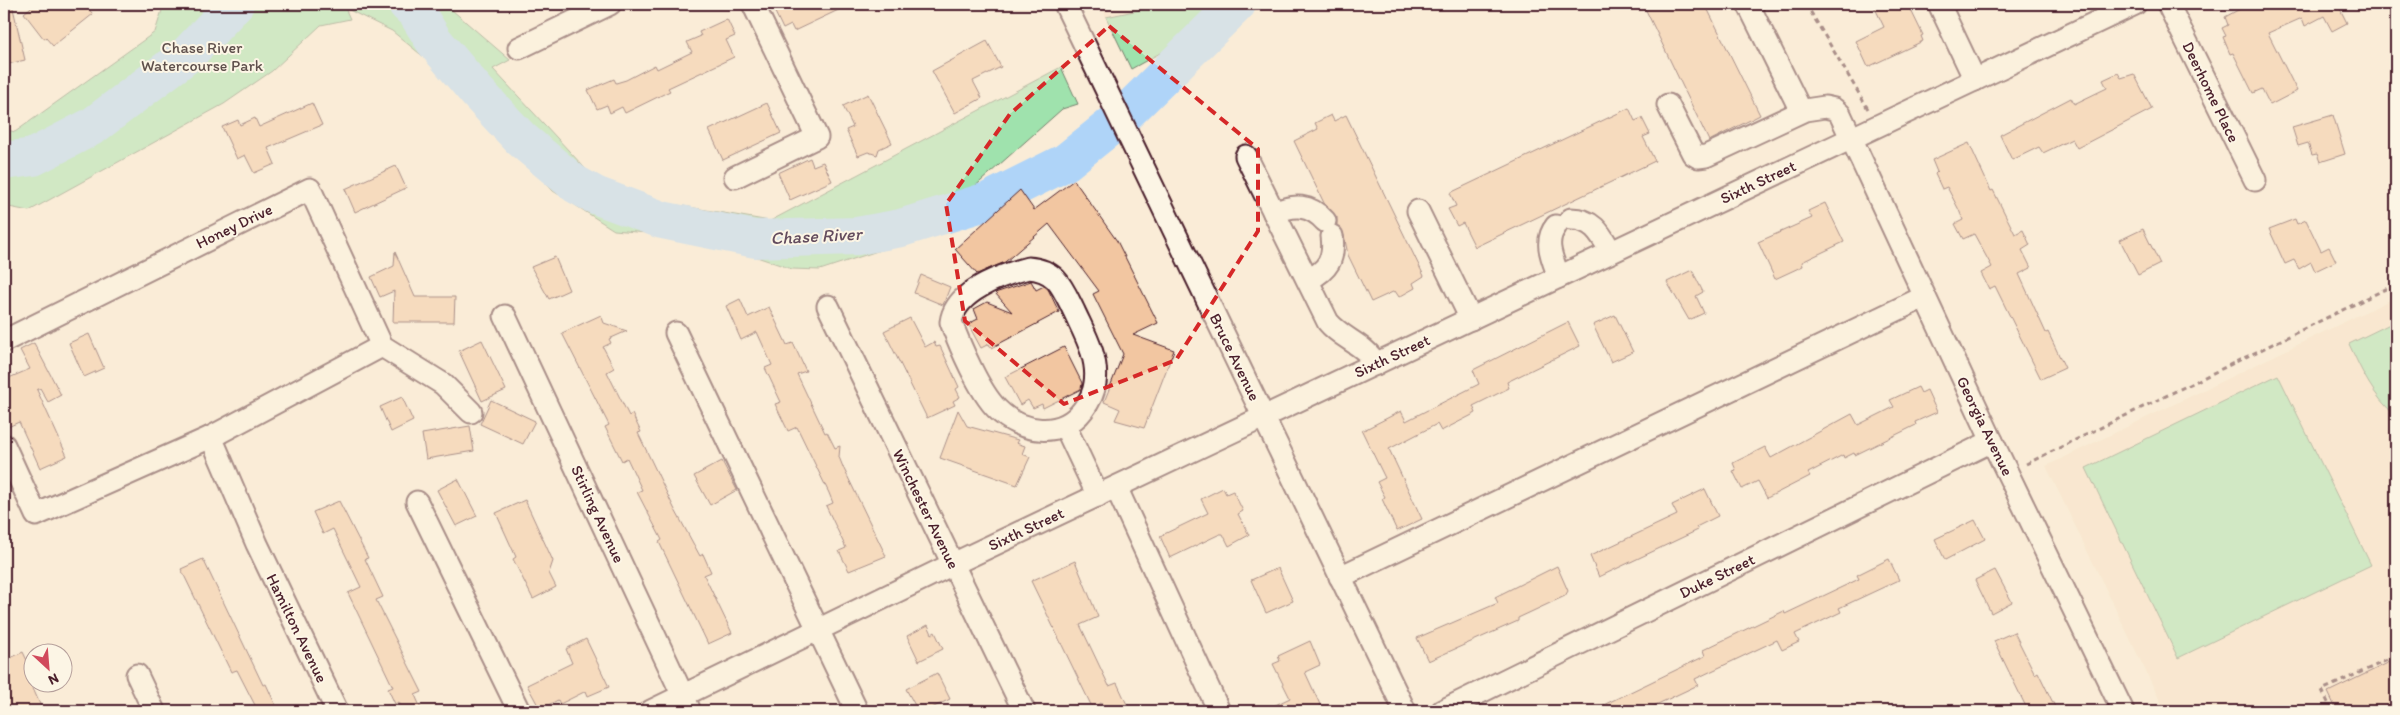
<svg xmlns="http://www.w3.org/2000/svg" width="2400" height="715" font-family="Itim,sans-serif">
	<rect width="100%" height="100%" fill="#faecd7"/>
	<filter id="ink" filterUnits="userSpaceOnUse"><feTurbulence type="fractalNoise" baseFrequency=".02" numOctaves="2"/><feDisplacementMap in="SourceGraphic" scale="10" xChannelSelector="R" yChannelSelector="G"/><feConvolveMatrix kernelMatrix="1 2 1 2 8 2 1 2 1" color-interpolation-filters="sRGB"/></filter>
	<g filter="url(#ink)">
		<g fill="#f8e1c7">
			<path d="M1100,4H1146L1140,10L1106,17Z"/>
			<path d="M2396,297V711H2165L2046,466Z"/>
		</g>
		<g fill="#9fe2ad" stroke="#74806c">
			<path d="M164,4H445L510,60L493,69L608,193L770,221L1061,67L1078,104L1062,109L917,238L820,270L792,269L701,238L614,230L553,191L458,85L392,31L345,8L350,19L321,25L272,71L224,104L29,211L4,206V129L15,132L155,32Z"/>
			<path d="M1146,4H1233L1182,41L1131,69L1106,17L1139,10Z"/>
			<path d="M2396,321V416C2373,396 2362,372 2349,344Z"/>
			<path d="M2278,375L2371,565L2178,658L2086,468Z"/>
		</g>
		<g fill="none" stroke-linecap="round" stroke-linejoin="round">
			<g stroke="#afd4f8" stroke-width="38">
				<path d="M407,4L416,12L434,41L477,92L521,139L575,184L595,195L662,220L755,239L857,236L901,228L988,201L1066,162L1122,117L1237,4"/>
				<path d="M4,161L33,157L93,126L188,54L235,4"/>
			</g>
		</g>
		<g fill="#f2c6a1" stroke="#4a1f2b">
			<path d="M4,4H12L25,60L4,65Z"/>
			<path d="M35,4H84L93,14L53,46L46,38L44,39L24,13Z"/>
			<path d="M783,4H851L794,31L791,25L783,29L773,8Z"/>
			<path d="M1643,4H1705L1760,115L1709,141Z"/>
			<path d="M1873,4H1908L1923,35L1921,36L1923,41L1868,67L1856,41L1884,27Z"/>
			<path d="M2249,4H2350L2340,9L2347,23L2332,31L2324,16L2305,26L2302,18L2268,33L2297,91L2270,105L2262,89L2253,93L2233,53L2230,54L2223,37L2226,36L2222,28L2228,25L2225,17Z"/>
			<path d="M727,19L735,36L726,40L734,57L668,88L670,91L625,113L622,107L610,113L607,105L597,109L588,90L614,79L616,83L626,80L655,65L657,69L692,52L687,42L701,36L699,32Z"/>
			<path d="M987,41L1001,67L973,81L982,98L955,113L932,71Z"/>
			<path d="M2118,73L2121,78L2134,74L2152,109L2077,148L2072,139L2043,153L2039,147L2012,160L2000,135L2071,98L2074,104L2107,88L2103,80Z"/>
			<path d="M868,94L892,143L879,149L877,155L868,152L858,156L846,130L853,127L843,106Z"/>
			<path d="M312,103L322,125L268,148L275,164L254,173L245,155L237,159L222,127L238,120L240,125L255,118L259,127Z"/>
			<path d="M767,103L781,133L723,160L709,130Z"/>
			<path d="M1629,108L1635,121L1642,118L1650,134L1643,137L1655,161L1475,247L1463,223L1457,226L1448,209L1456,206L1450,193Z"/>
			<path d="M1331,115L1334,121L1346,115L1424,276L1413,283L1415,288L1399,297L1395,291L1371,302L1348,255L1344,235L1337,225V217L1324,203L1294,141L1318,129L1315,123Z"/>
			<path d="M2333,115L2345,154L2320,162L2317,154L2312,155L2308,143L2298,146L2292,127Z"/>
			<path d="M1969,143L1991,191L1993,190L2015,234L2023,230L2030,245L2022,250L2031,268L2019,274L2046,333L2048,332L2065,368L2041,379L1995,286L1989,289L1981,273L1992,267L1974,234L1963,239L1955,224L1963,220L1959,210L1947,187L1942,189L1935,174L1937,172L1932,160Z"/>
			<path d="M810,158L813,166L823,162L832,181L790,200L778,173Z"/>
			<path d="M396,166L406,188L355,212L345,189Z"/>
			<path d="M1074,180L1117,241L1158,323L1133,335L1174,350L1144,428L1115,420L1120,409L1104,402L1123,354L1093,294L1099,291L1049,224L1005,262L977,274L955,249L1020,190L1034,210Z"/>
			<path d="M1825,203L1844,242L1802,262L1803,266L1775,279L1758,242L1812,218L1808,211Z"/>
			<path d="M2295,219L2297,224L2306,220L2321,251L2329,247L2336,261L2315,271L2311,262L2299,269L2294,260L2285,264L2269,229Z"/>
			<path d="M2143,229L2160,264L2138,275L2120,240Z"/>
			<path d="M395,252L415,297H455L454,322H393L394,291L380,297L371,277L394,266Z"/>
			<path d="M555,257L569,290L549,299L531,267Z"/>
			<path d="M1692,270L1703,292L1696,296L1704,313L1689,320L1667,282Z"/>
			<path d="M921,275L950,287L943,305L914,293Z"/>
			<path d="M1031,281L1036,290L1044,286L1048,289L1059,312L991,348L989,344L981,348L968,324L978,319L974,309L987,302L1012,312L995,293Z"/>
			<path d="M740,299L748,317L769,307L787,345L793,343L806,371L797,374L825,433L827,432L835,448L840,446L839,457L843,467L886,556L849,571L839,551L846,548L826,506L833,503L829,493L797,427L788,431L775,404L781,402L765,368L772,365L757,332L741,340L726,306Z"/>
			<path d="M601,315L604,323L627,331L609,339L611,343L603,347L614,368L607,372L629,416L632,414L641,432L638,433L674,508L700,556L703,554L711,572L704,575L732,633L708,644L659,542L662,540L637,492L642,490L627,458L622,461L605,427L609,425L562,333Z"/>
			<path d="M1615,315L1633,352L1611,362L1593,325Z"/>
			<path d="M910,318L925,347L934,342L936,347L940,346L959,387L956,389L960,397L953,401L955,405L927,418L884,331Z"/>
			<path d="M1568,322L1580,346L1507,382L1509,388L1473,406L1476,413L1441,431L1437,424L1389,449L1422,519L1397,531L1382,499L1385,497L1377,482L1385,478L1362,431L1401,411L1406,421L1479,384L1473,370Z"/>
			<path d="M89,334L104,368L84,377L69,343Z"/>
			<path d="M482,340L506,390L482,401L459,351Z"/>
			<path d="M34,343L61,395L48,402L40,388L37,390L67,456L40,468L19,422L8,427L4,418V380L30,369L20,350Z"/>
			<path d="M1064,347L1082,383L1081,389L1043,408L1042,404L1033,408L1028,400L1020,405L1005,377Z"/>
			<path d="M1918,387L1921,393L1927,390L1937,412L1915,422L1916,425L1855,455L1854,453L1844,458L1843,455L1808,473L1810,476L1767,498L1758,481L1742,489L1733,471L1736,470L1733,463L1765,447L1771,458L1852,414L1858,425L1894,407L1890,400Z"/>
			<path d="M402,397L413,421L391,432L380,407Z"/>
			<path d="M491,400L535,421L523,444L480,424Z"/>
			<path d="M958,410L967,426L1018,440L1016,443L1025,446L1022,454L1030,457L1017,485L940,458Z"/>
			<path d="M470,426L474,451L426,459L422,434Z"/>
			<path d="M722,461L737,490L710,505L694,476Z"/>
			<path d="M458,479L477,516L456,526L437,490Z"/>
			<path d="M1223,488L1226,494L1233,491L1243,511L1238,514L1249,535L1229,546L1223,534H1220L1170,558L1160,536L1208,513L1201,499Z"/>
			<path d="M1705,489L1718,516L1696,527L1698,530L1599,577L1590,556L1677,515L1672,505Z"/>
			<path d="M525,500L553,561L549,573L556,587L533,599L513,559L516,557L496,513Z"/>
			<path d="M339,501L368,558L365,559L383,597L376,600L422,692L415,695L422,711H403L399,702L395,704L388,689L393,687L348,593L361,587L333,529L323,534L313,512Z"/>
			<path d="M1975,520L1985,539L1945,560L1935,539Z"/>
			<path d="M203,559L263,685L266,684L276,706L265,711H258L237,670L231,672L181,569Z"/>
			<path d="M1889,559L1899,580L1839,608L1841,612L1795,634L1799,642L1782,650L1777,640L1695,679L1698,685L1643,711H1591L1705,656L1703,650L1784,611L1785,614L1859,579L1857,575Z"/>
			<path d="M1075,561L1098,617L1080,625L1109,686L1117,683L1130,711H1105L1101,703L1092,707L1031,581Z"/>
			<path d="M1557,566L1568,591L1565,596L1518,618V621L1428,661L1417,638L1498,603L1495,597Z"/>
			<path d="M1278,568L1293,601L1266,613L1251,580Z"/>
			<path d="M1995,570L2012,602L1991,613L1975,580Z"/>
			<path d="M928,625L932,634L935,632L943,649L919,661L907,636Z"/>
			<path d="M2014,632L2035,674L2038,672L2057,711H2028L1994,641Z"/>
			<path d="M586,639L609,687L588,696L586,691L560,704L558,700L540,709L527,685L572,663L566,649Z"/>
			<path d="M1310,641L1320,665L1305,672L1323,711H1263L1290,698L1273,664L1280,661L1278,656Z"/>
			<path d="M23,652L32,671L27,675L43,711H4V661Z"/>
			<path d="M2396,659V711H2337L2328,692Z"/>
			<path d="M937,673L950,699L926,711H918L906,689Z"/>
		</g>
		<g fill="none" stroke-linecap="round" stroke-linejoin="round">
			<g stroke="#4a1f2b" stroke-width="25">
				<g id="minor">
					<path d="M1065,4L1405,711"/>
					<path d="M1748,4L1801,111"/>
					<path d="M1939,4L1975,80"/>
					<path d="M2168,4L2255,180"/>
					<path d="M519,48L610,4"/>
					<path d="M1668,105L1693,154L1698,157L1706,156L1805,110L1825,107L1834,109L1840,114L1992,441L2123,711"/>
					<path d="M1246,156L1328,322C1342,339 1365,344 1376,364"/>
					<path d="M735,177L817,137L753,4"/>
					<path d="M1418,211L1471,319"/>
					<path d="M1274,213C1294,204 1310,204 1325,221"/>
					<path d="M1571,219C1594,219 1601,235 1611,252"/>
					<path d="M1556,226C1543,242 1553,260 1559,277"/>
					<path d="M1028,268C1057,270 1062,287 1074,311C1084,333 1099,358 1095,383C1094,393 1089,402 1083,410C1061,439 1021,433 997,409C979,391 960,346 951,322C955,291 1002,275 1028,268Z"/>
					<path d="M1308,280C1328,270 1335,259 1332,236"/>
					<path d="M828,306L1024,711"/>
					<path d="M505,316L690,711"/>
					<path d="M676,333L857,711"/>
					<path d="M4,341L310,189L382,346L443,384L471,412"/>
					<path d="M1065,426L1098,496"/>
					<path d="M211,437L257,544L337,711"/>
					<path d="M4,445L36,515L211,437L382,346"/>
					<path d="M1116,487L1219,711"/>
					<path d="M417,502L519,711"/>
					<path d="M1340,577L1924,297"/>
					<path d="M137,675L154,711"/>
					<path d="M651,711L953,564L2135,4"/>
					<path d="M1442,711L1992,441"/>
				</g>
			</g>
			<g stroke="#4a1f2b" stroke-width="3" stroke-dasharray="5 4" stroke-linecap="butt">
				<path d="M1806,4L1868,109"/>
				<path d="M2026,464L2396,284"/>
				<path d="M2332,711L2322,690L2396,656"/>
			</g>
			<use href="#minor" stroke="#fcf5e5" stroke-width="21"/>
		</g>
	</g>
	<path d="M0 0H2400V715H0ZM1109,26L1258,149V231L1176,360L1064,404L965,321L946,204L1010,114Z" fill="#faecd7" fill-opacity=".55" fill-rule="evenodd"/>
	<path fill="none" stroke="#d62828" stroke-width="4" stroke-dasharray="10 6" stroke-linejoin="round" d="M1109,26L1258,149V231L1176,360L1064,404L965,321L946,204L1010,114Z"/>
	<g text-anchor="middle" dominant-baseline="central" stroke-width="4" stroke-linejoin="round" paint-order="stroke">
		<g font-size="16" fill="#5f504c" stroke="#fcf5e5">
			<text x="202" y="47">Chase River<tspan x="202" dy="18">Watercourse Park</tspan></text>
		</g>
		<g font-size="16" fill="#4a1f2b" stroke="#fcf5e5">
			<text transform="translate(2211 92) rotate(64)">Deerhome Place</text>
			<text transform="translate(1758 182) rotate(-25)">Sixth Street</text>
			<text transform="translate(234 226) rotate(-26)">Honey Drive</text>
			<text transform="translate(1392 356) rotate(-25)">Sixth Street</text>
			<text transform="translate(1235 357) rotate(64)">Bruce Avenue</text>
			<text transform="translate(1985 426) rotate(64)">Georgia Avenue</text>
			<text transform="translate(926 509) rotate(64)">Winchester Avenue</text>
			<text transform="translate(598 514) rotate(65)">Stirling Avenue</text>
			<text transform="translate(1026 529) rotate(-25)">Sixth Street</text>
			<text transform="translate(1717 576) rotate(-26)">Duke Street</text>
			<text transform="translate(297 628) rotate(64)">Hamilton Avenue</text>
		</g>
		<g font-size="18" font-style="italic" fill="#634c5e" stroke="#fcf5e5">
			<text transform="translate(816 236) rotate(-3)">Chase River</text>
		</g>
	</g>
	<rect width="2400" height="715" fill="none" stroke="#fcf5e5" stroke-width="20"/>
	<rect x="10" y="10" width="2380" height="695" fill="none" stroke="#4a1f2b" stroke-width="2" filter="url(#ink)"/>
	<g transform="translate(48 668) rotate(154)"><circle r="24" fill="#fcf5e5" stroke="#b59f9b"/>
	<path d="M0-4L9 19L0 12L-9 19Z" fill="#d1495b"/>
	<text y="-8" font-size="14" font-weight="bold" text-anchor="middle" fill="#4a1f2b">N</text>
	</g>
</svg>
